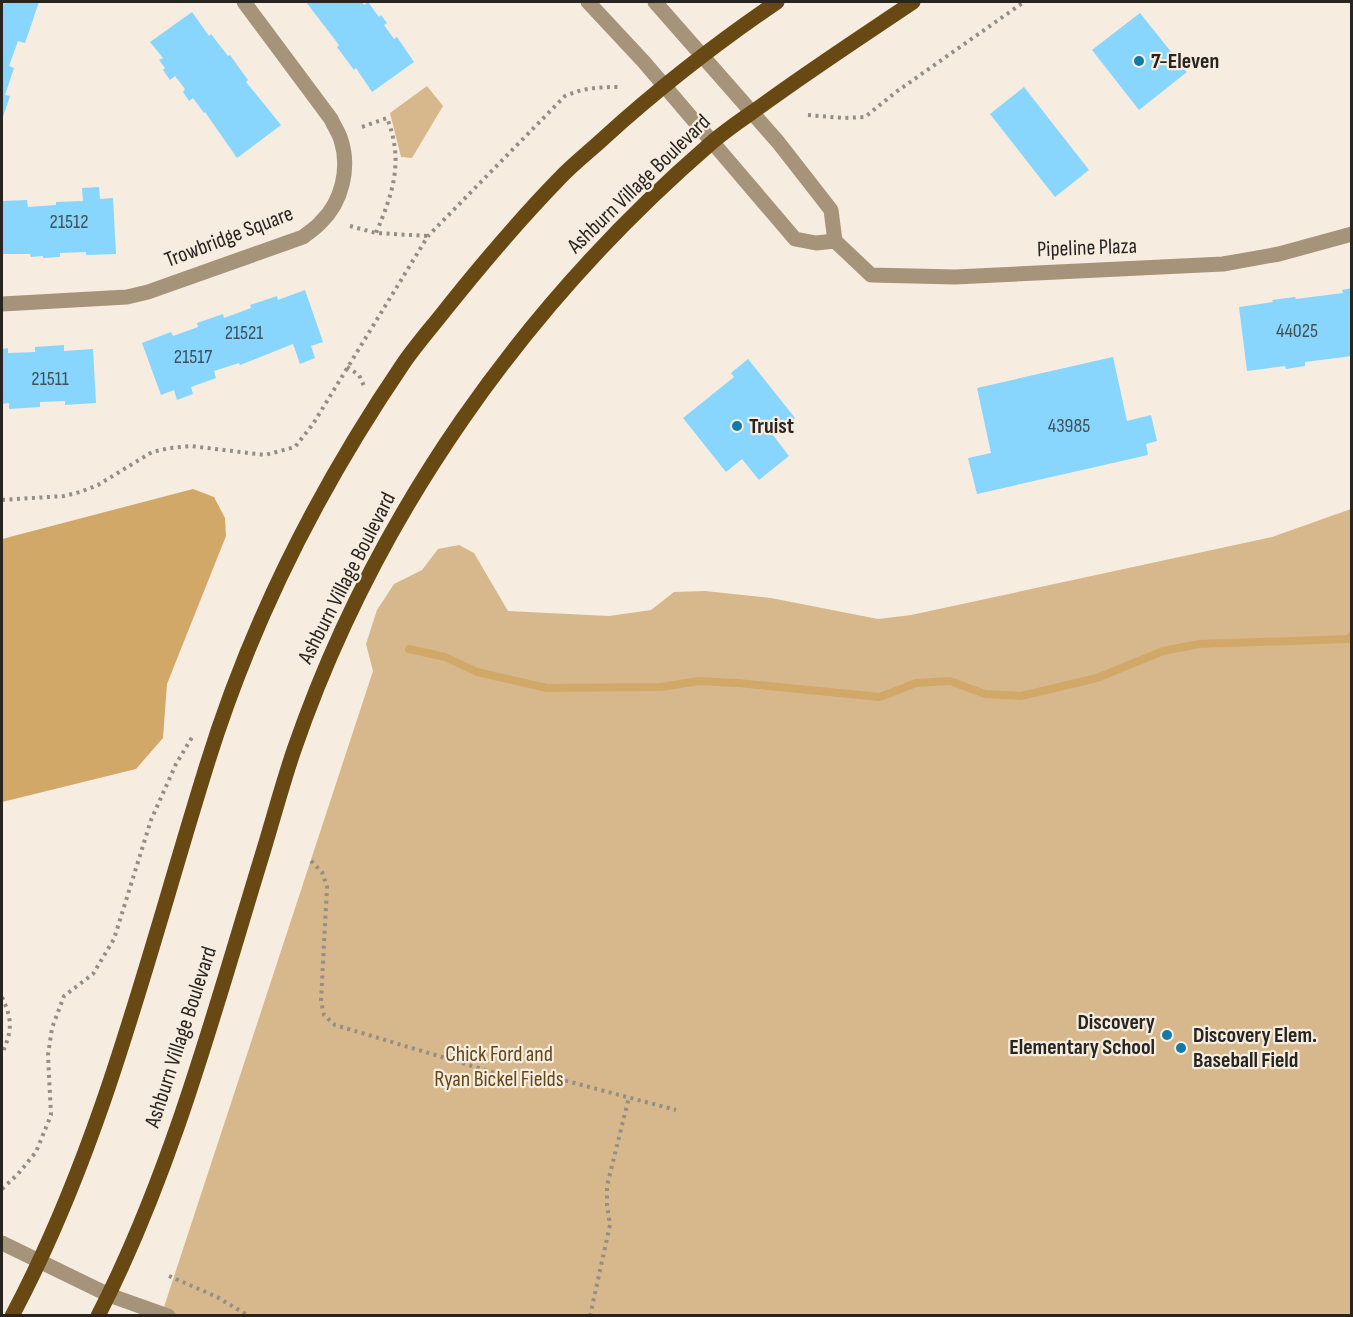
<svg xmlns="http://www.w3.org/2000/svg" width="1353" height="1317" font-family="'Sofia Sans Condensed',sans-serif">
	<rect width="100%" height="100%" fill="#f6ede0"/>
	<g fill="#d7b88c">
		<path d="M427,86L443,106L412,158L401,157L390,113Z"/>
		<path d="M1351,509V1315L161,1316L373,671L366,644L377,610L394,584L422,570L438,549L459,545L474,553L508,611L609,616L651,610L674,592L705,591L771,598L878,619L911,615L1272,537Z"/>
	</g>
	<path fill="#d2a869" d="M193,489L214,497L225,518L226,536L167,684L163,738L136,769L2,802V539Z"/>
	<g fill="none" stroke-linecap="round" stroke-linejoin="round">
		<path stroke="#d2a869" stroke-width="8" d="M409,649L445,657L477,672L547,688L661,687L699,681L738,683L880,697L916,683L950,681L985,694L1021,696L1097,678L1163,651L1199,644L1349,639L1352,635"/>
	</g>
	<g fill="#88d5fe">
		<path d="M2,2H39L25,43L18,41L9,66L14,68L5,95L10,96L2,120Z"/>
		<path d="M306,2H362L364,5L368,2L379,17L381,15L387,23L384,25L394,39L397,37L414,62L372,92L356,68L354,70L337,47L339,45Z"/>
		<path d="M192,12L209,36L211,34L228,56L230,55L248,80L246,82L281,125L237,158L205,112L204,113L193,98L189,101L183,92L185,89L175,76L170,80L163,70L165,68L159,60L163,58L150,42Z"/>
		<path d="M1140,13L1187,72L1139,110L1092,50Z"/>
		<path d="M1024,87L1089,170L1055,197L990,114Z"/>
		<path d="M99,187L100,199L113,198L116,254L86,255V252L60,253V257L43,258V256L31,257L30,254H2V201L27,200L28,207L56,205V202L83,201L82,188Z"/>
		<path d="M1352,288V356L1305,362V366L1286,369L1285,366L1247,371L1239,307L1273,302L1272,300L1295,297L1296,299L1343,293L1342,290Z"/>
		<path d="M305,290L323,342L311,346L315,358L300,364L293,344L240,365L239,363L214,371L216,378L191,387L193,394L177,400L174,390L161,395L142,343L171,332L173,336L198,327L197,323L223,314L224,318L251,308L250,305L277,296L278,300Z"/>
		<path d="M64,345V351L93,349L96,403L65,405V401L40,402V407L9,409V403L2,404V349L8,348V353L35,352V347Z"/>
		<path d="M1113,357L1127,421L1151,415L1157,441L1146,444L1148,455L977,494L968,458L991,453L977,388Z"/>
		<path d="M748,359L795,418L773,435L789,456L759,480L742,459L726,472L683,418L734,377L731,373Z"/>
	</g>
	<g fill="none" stroke-linecap="round" stroke-linejoin="round">
		<g stroke="#948e85" stroke-width="4" stroke-dasharray="3 4.5" stroke-linecap="butt">
			<path d="M808,115L843,118L865,117L896,92L1024,2"/>
			<path d="M362,127L387,118C404,161 393,193 376,233"/>
			<path d="M350,226L376,233L428,236"/>
			<path d="M347,367L359,375L364,386"/>
			<path d="M2,500L64,496L80,492L98,485L152,452L170,448L191,446L265,455L295,447L313,424L428,236L565,96C583,88 599,87 619,87"/>
			<path d="M311,861L322,872L327,887L321,1001L324,1015L335,1025L502,1075L563,1080L676,1110"/>
			<path d="M2,997C13,1021 12,1030 2,1054"/>
			<path d="M2,1189L18,1174L36,1152L51,1115L48,1055L52,1028L64,996L93,974L114,939L151,820L176,764L194,734"/>
			<path d="M169,1276L217,1297L249,1316"/>
			<path d="M590,1316L610,1225L607,1205V1186L629,1097"/>
		</g>
		<g stroke="#a6947a" stroke-width="15">
			<path d="M588,2L644,62L795,239L816,243L835,241"/>
			<path d="M655,2L778,142L831,210L835,241L871,275L955,277L1223,264L1279,254L1352,234"/>
			<path d="M2,304L127,297L148,292L303,237C309,232 316,228 321,222C342,202 350,168 341,140C339,133 334,126 331,119L244,2"/>
			<path d="M2,1243L109,1295L168,1316"/>
		</g>
		<g stroke="#694913" stroke-width="15">
			<path d="M12,1316C103,1145 148,954 205,771C249,626 318,489 403,364C416,345 432,327 446,309C482,264 519,220 559,179C573,164 590,151 605,137C659,88 717,43 777,2"/>
			<path d="M98,1316C173,1170 216,1005 264,849C274,816 283,782 294,750C375,515 523,306 710,144C728,128 749,115 768,101C815,67 864,35 913,2"/>
		</g>
	</g>
	<g fill="#117ba5" stroke="#f6ede0" stroke-width="2">
		<circle cx="1139" cy="61" r="6"/>
		<circle cx="737" cy="426" r="6"/>
		<circle cx="1167" cy="1035" r="6"/>
		<circle cx="1181" cy="1048" r="6"/>
	</g>
	<g text-anchor="middle" dominant-baseline="central" stroke-width="4.5" stroke-linejoin="round" paint-order="stroke">
		<g font-size="20" fill="#405158">
			<text x="69" y="222">21512</text>
			<text x="1297" y="331">44025</text>
			<text x="244" y="333">21521</text>
			<text x="193" y="357">21517</text>
			<text x="50" y="379">21511</text>
			<text x="1069" y="426">43985</text>
		</g>
		<g font-size="22" font-weight="bold" fill="#282520" stroke="#f6ede0" text-anchor="start">
			<text x="1151" y="61">7-Eleven</text>
			<text x="749" y="426">Truist</text>
			<text x="1155" y="1022" text-anchor="end">Discovery<tspan x="1155" dy="25">Elementary School</tspan></text>
			<text x="1193" y="1035">Discovery Elem.<tspan x="1193" dy="25">Baseball Field</tspan></text>
		</g>
		<g font-size="22" fill="#282520" stroke="#f6ede0">
			<text transform="translate(639 184) rotate(-44)">Ashburn Village Boulevard</text>
			<text transform="translate(229 237) rotate(-21)">Trowbridge Square</text>
			<text transform="translate(1087 248) rotate(-2)">Pipeline Plaza</text>
			<text transform="translate(347 578) rotate(-63)">Ashburn Village Boulevard</text>
			<text transform="translate(181 1037) rotate(-72)">Ashburn Village Boulevard</text>
		</g>
		<g font-size="22" fill="#644716" stroke="#f6ede0">
			<text x="499" y="1054">Chick Ford and<tspan x="499" dy="25">Ryan Bickel Fields</tspan></text>
		</g>
	</g>
	<rect width="1353" height="1317" fill="none" stroke="#282520" stroke-width="6"/>
</svg>
